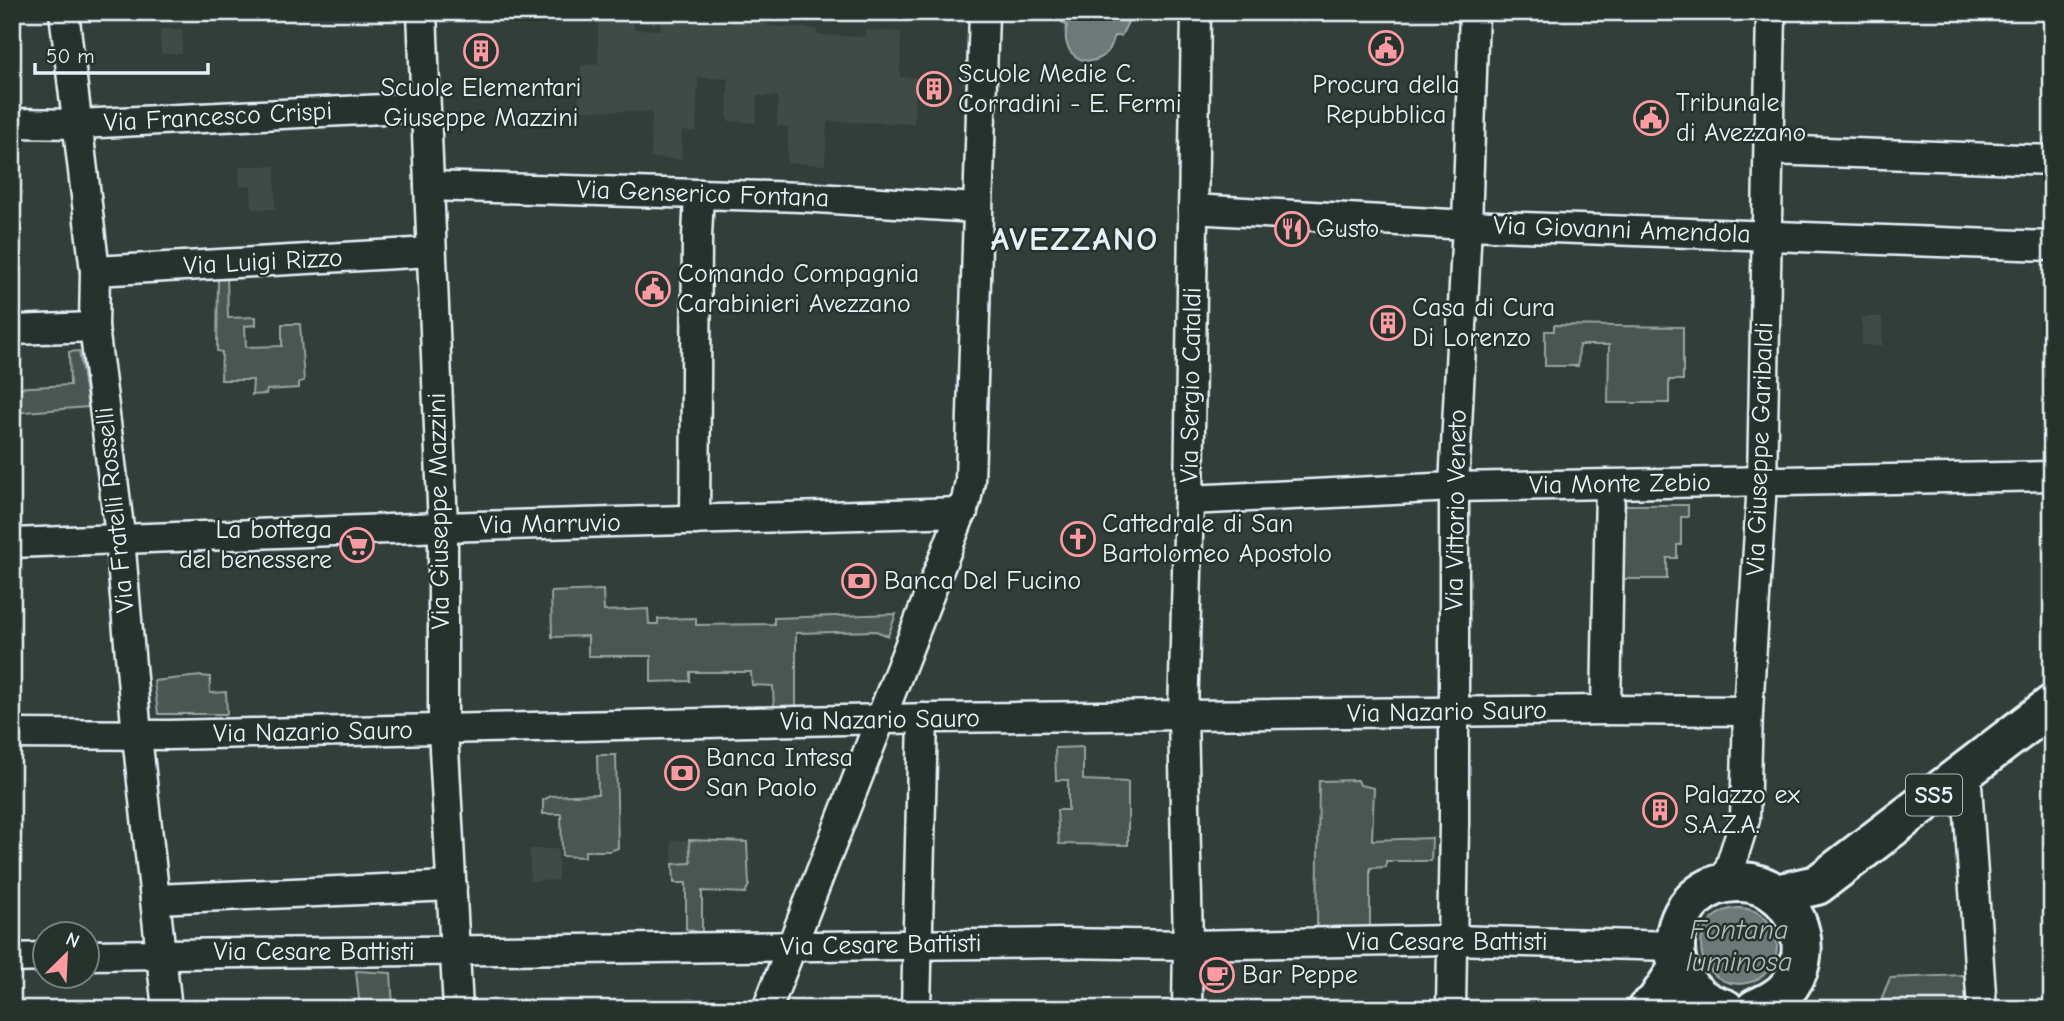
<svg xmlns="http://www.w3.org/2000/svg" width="2064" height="1021" font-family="'Comic Neue',sans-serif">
	<rect width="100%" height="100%" fill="#323e39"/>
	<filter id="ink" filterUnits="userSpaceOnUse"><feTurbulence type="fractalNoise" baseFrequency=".0143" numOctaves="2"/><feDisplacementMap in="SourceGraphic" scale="14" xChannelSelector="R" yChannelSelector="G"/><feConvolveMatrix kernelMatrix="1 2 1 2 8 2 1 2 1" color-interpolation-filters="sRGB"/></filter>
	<g filter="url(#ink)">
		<g fill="#3f4b46">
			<path d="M732,18L767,20V26L817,29L818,35L864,37L865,30L901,32L900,77H916L914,124L827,121L825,165L787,163L788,127L777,126L778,96H757L756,123L727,121L728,79L698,77L696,132L682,131L681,159L651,158L652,112L578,110L581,65L598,64V20L634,21V29L661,30V22L730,24Z"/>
			<path d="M160,29H182V54H161Z"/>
			<path d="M239,166H275V209H252L251,186H240Z"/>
			<path d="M1862,317H1882V346L1862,345Z"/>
			<path d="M689,840L691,863L673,864L671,841Z"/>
			<path d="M530,849H558V880L530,881Z"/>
		</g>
		<g fill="#495651" stroke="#98a4a4" stroke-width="2">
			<path d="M227,276L228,318L256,317V325L245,326L246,347L282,346V324H300L304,381L299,382V388L267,390L266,394L252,395L253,380H221L222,352L217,351L218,278Z"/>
			<path d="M1554,325L1683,327V380H1669V403H1608L1609,345H1579L1578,366H1545V331H1554Z"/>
			<path d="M79,351L88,407L12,413V388L70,385L69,352Z"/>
			<path d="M1622,505H1688V517H1681V545H1677V558H1667V579H1622Z"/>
			<path d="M603,590L604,611L648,609L649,624H658V619L696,618V625L774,624V618L896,614L888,636L876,631L796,633V711H774L773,686L752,685L751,672H690V681L651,682V656H588V636L552,637L551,592Z"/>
			<path d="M201,676L210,677V693L226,692L227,714H158L154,681Z"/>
			<path d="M1083,747V780L1128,782V845L1059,844L1057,810H1068V780H1056L1055,748Z"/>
			<path d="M597,755H616L618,848L610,851H585V857L562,856L561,814H543V800L551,796L598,794Z"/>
			<path d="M1358,780L1360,785L1374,788L1372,840L1432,838L1431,861H1386V867L1370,868V927L1317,928L1319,781Z"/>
			<path d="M689,840L747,842L749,885L745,893L702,891V933L686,929V883H674L673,864L691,863Z"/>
			<path d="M356,971L391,973L393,1009H360Z"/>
			<path d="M1964,975L1967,1009H1877L1890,978Z"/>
		</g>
		<g fill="#6d7978" stroke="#9ea9ab" stroke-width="2">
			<path d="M1049,12H1133L1121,36H1114C1108,75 1057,65 1067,26Z"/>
			<circle cx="1739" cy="946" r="38"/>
		</g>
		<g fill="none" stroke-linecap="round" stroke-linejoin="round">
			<g stroke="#e8f1f8" stroke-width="33">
				<g id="street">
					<path d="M64,12L95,271L94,327L119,527L137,736L167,1009"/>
					<path d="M422,12L443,527V730L458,1009"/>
					<path d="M12,123L78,124L425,107"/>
					<path d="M1769,150L2052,160"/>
					<path d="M429,186L801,197L976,208"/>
					<path d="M1193,209L1467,225L2052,246"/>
					<path d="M95,271L431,252"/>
					<path d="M12,330L94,327"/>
					<path d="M1189,500L1454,487L2052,476"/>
					<path d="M695,520L697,237L699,194"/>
					<path d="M12,543L443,527L963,512"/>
					<path d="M1606,710L1610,485"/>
					<path d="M12,734L168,735L934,718L1606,710L1748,711"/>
					<path d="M1966,770L1982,1009"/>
					<path d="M1725,883L1745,819L1748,711L1762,482L1771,12"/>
					<path d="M155,899L452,886"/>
					<path d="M88,955L1059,943L1188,945L1451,940L1674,946"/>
					<path d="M12,958L46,957"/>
					<path d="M767,1009L966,501L970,481L984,12"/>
					<path d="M916,1009L923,718"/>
					<path d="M1187,1009L1188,945L1183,715L1189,500L1196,12"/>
					<path d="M1451,1009L1454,825V487L1467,225L1474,12"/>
				</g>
			</g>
			<g stroke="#e8f1f8" stroke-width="44">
				<g id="primary">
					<path d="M1776,894L1817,885L2052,705"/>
					<path d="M1647,1009L1656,1002L1678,969"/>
					<path d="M1725,1009C1648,989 1665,878 1742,882C1793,884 1818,946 1790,985C1781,997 1768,1003 1755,1009"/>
				</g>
			</g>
			<use href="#street" stroke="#26332d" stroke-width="28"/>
			<use href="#primary" stroke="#26332d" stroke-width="38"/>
		</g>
	</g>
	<defs>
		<g id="civic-ring" transform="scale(1.75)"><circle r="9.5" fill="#26332d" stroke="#ff9aa2" stroke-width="1.5"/><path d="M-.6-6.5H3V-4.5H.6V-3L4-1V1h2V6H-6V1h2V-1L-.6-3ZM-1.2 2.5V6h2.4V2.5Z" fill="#ff9aa2"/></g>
		<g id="building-ring" transform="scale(1.75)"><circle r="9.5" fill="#26332d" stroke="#ff9aa2" stroke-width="1.5"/><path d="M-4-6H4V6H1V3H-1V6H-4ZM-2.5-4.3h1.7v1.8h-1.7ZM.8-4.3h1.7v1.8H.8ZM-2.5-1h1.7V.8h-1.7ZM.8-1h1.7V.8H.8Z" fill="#ff9aa2"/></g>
		<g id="restaurant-ring" transform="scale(1.75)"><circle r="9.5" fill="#26332d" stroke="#ff9aa2" stroke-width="1.5"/><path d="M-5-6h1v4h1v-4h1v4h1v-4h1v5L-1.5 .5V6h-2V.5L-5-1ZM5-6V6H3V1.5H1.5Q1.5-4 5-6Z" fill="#ff9aa2"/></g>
		<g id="church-ring" transform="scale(1.75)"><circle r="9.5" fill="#26332d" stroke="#ff9aa2" stroke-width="1.5"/><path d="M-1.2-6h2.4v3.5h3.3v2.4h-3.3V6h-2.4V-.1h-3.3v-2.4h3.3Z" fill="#ff9aa2"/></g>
		<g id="supermarket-ring" transform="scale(1.75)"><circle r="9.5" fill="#26332d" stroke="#ff9aa2" stroke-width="1.5"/><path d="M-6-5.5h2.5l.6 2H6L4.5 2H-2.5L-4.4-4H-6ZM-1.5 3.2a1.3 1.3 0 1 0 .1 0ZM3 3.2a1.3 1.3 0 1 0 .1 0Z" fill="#ff9aa2"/></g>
		<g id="bank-ring" transform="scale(1.75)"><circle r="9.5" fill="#26332d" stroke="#ff9aa2" stroke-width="1.5"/><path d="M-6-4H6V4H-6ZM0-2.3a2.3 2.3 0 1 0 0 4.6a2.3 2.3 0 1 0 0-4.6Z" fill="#ff9aa2"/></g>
		<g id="cafe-ring" transform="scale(1.75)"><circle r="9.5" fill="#26332d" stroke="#ff9aa2" stroke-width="1.5"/><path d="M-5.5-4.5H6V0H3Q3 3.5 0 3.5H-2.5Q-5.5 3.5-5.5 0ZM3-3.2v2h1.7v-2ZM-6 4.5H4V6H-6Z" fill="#ff9aa2"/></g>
	</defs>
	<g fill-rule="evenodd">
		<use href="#civic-ring" x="1386" y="48"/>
		<use href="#building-ring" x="481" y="51"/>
		<use href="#building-ring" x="934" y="89"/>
		<use href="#civic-ring" x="1651" y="118"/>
		<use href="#restaurant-ring" x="1292" y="229"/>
		<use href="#civic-ring" x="653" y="289"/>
		<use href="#building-ring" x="1388" y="323"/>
		<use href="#church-ring" x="1078" y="539"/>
		<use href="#supermarket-ring" x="357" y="545"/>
		<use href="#bank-ring" x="859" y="581"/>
		<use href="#bank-ring" x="682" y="773"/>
		<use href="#building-ring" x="1660" y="810"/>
		<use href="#cafe-ring" x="1217" y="975"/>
	</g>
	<g text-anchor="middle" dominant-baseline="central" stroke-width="5" stroke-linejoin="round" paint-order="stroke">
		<rect fill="#26332d" stroke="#aeb8bb" stroke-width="2" x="1906" y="774.5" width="56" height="41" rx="5"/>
		<g font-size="24" font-weight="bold" fill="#e8f1f8">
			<text x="1934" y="795">SS5</text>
		</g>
		<g font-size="26" fill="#e8f1f8" stroke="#26332d" text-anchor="start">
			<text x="958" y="74">Scuole Medie C.<tspan x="958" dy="30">Corradini - E. Fermi</tspan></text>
			<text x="1386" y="85" text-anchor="middle">Procura della<tspan x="1386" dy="30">Repubblica</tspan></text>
			<text x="481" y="88" text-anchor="middle">Scuole Elementari<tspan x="481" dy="30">Giuseppe Mazzini</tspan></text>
			<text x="1676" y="103">Tribunale<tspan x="1676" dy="30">di Avezzano</tspan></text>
			<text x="1316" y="229">Gusto</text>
			<text x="678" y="274">Comando Compagnia<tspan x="678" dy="30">Carabinieri Avezzano</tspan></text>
			<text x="1412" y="308">Casa di Cura<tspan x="1412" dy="30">Di Lorenzo</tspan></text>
			<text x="1102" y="524">Cattedrale di San<tspan x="1102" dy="30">Bartolomeo Apostolo</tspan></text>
			<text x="332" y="530" text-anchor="end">La bottega<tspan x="332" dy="30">del benessere</tspan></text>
			<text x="884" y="581">Banca Del Fucino</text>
			<text x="706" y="758">Banca Intesa<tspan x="706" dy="30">San Paolo</tspan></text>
			<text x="1684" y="795">Palazzo ex<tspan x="1684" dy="30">S.A.Z.A.</tspan></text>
			<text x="1242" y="975">Bar Peppe</text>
		</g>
		<g font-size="26" fill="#e8f1f8" stroke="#26332d">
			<text transform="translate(218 117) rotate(-3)">Via Francesco Crispi</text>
			<text transform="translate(703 194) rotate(2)">Via Genserico Fontana</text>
			<text transform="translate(1622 230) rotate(2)">Via Giovanni Amendola</text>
			<text transform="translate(263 262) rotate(-3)">Via Luigi Rizzo</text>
			<text transform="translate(1191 385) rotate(-89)">Via Sergio Cataldi</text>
			<text transform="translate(1760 449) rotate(-88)">Via Giuseppe Garibaldi</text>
			<text transform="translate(1620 484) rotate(-1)">Via Monte Zebio</text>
			<text transform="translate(115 510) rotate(-96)">Via Fratelli Rosselli</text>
			<text transform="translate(1456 510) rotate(-89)">Via Vittorio Veneto</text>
			<text transform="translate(439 511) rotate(-91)">Via Giuseppe Mazzini</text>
			<text transform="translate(550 524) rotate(-1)">Via Marruvio</text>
			<text transform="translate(1447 712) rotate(-1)">Via Nazario Sauro</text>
			<text transform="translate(880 720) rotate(-1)">Via Nazario Sauro</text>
			<text transform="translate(313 732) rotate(-1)">Via Nazario Sauro</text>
			<text x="1447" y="942">Via Cesare Battisti</text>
			<text transform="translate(881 945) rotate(-1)">Via Cesare Battisti</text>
			<text x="314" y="952">Via Cesare Battisti</text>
		</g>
		<g font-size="28" font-style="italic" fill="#b1bbbe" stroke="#26332d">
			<text x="1739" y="930">Fontana<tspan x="1739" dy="32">luminosa</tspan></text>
		</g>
		<g font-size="33" font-weight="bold" letter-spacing="2" fill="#e8f1f8" stroke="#26332d">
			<text x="1075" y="239">AVEZZANO</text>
		</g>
	</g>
	<rect width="2064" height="1021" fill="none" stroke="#26332d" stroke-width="42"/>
	<rect x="21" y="21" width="2022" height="979" fill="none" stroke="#e8f1f8" stroke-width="2.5" filter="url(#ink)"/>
	<g transform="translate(66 955) rotate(24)"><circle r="33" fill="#26332d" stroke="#747f7e" stroke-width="2"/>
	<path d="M0-5L12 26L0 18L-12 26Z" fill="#ff9aa2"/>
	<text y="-10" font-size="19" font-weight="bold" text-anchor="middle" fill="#e8f1f8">N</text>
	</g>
	<path d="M35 63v10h173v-10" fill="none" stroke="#e8f1f8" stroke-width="3.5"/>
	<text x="46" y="63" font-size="21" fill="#e8f1f8" stroke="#26332d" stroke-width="5" paint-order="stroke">50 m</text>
</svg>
